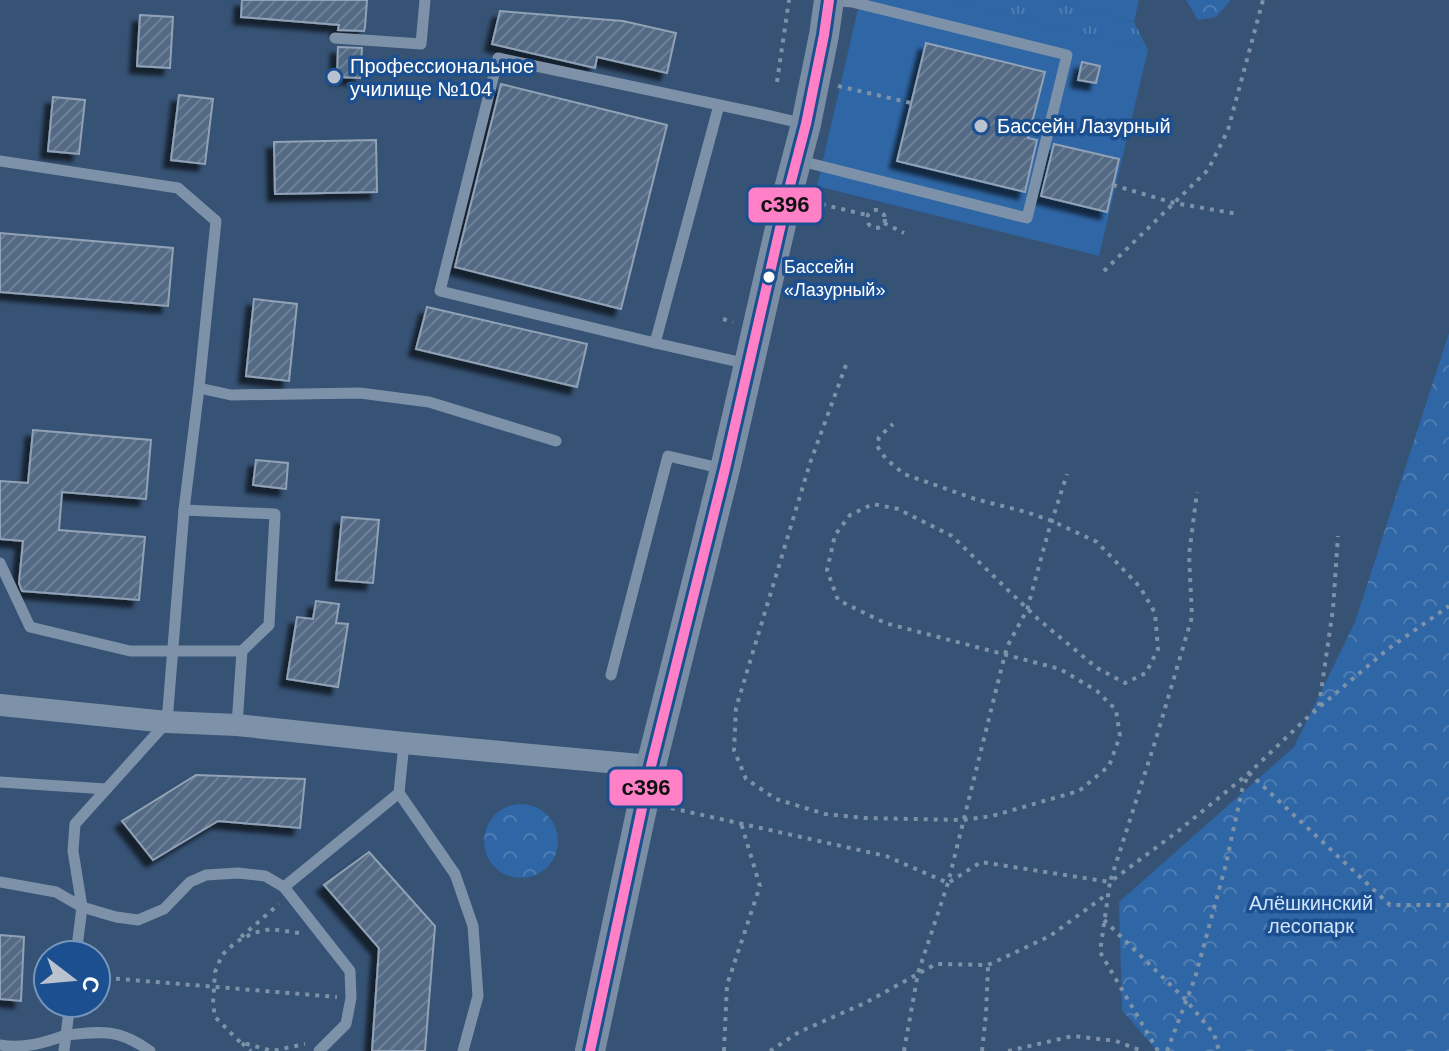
<svg xmlns="http://www.w3.org/2000/svg" width="1449" height="1051" font-family="Arial,sans-serif">
	<defs>
		<pattern id="grass-tufts" width="24" height="20" patternUnits="userSpaceOnUse" patternTransform="scale(2)"><rect width="24" height="20" fill="#2f66a5"/><path d="M3 7l-1-3M5 7V3M7 7l1-3M15 17l-1-3M17 17v-4M19 17l1-3" fill="none" stroke="#4e7db2"/></pattern>
		<pattern id="forest-crowns" width="20" height="18" patternUnits="userSpaceOnUse" patternTransform="scale(2)"><rect width="20" height="18" fill="#2f66a5"/><path d="M2 6a3 3 0 1 1 6 0M12 15a3 3 0 1 1 6 0" fill="none" stroke="#4e7db2"/></pattern>
		<pattern id="building-hatch" width="6" height="6" patternUnits="userSpaceOnUse" patternTransform="scale(2)"><rect width="6" height="6" fill="#526984"/><path d="M-1 1l2-2M0 6l6-6M5 7l2-2" fill="none" stroke="#6c8096"/></pattern>
		<filter id="shadow"><feDropShadow dx="-7" dy="7" stdDeviation="2" flood-color="#0009"/></filter>
	</defs>
	<rect width="100%" height="100%" fill="#365274"/>
	<path fill="url(#grass-tufts)" d="M947,0H1052L1134,22L1148,50Z"/>
	<g fill="url(#forest-crowns)">
		<path d="M1186,0H1231L1216,17L1198,20Z"/>
		<path d="M1449,333V1051H1157L1122,1010L1119,902L1294,747L1355,622Z"/>
		<circle cx="521" cy="841" r="37"/>
	</g>
	<g fill="#2f66a5">
		<path d="M860,0H947L1148,50L1099,256L817,186Z"/>
		<path d="M1052,0H1139L1134,22Z"/>
	</g>
	<g fill="url(#building-hatch)" stroke="#92a2b6" stroke-width="2" filter="url(#shadow)">
		<path d="M242,0H367L365,27L364,31L338,30L339,25L241,17Z"/>
		<path d="M500,11L623,21L676,33L667,73L597,57L595,68L492,44Z"/>
		<path d="M140,15L173,17L170,68L137,66Z"/>
		<path d="M926,43L1045,72L1028,138L1037,140L1025,192L897,161Z"/>
		<path d="M338,47L362,48L360,78L337,77Z"/>
		<path d="M1082,62L1100,66L1096,83L1078,80Z"/>
		<path d="M501,84L667,125L621,309L455,267Z"/>
		<path d="M179,95L213,99L205,164L171,160Z"/>
		<path d="M53,97L85,100L79,154L48,151Z"/>
		<path d="M376,140L377,192L275,194L274,142Z"/>
		<path d="M1054,144L1119,159L1107,212L1041,196Z"/>
		<path d="M0,233L173,248L168,306L0,292Z"/>
		<path d="M254,299L297,304L289,381L246,376Z"/>
		<path d="M427,307L587,344L577,387L416,349Z"/>
		<path d="M33,430L151,440L146,499L62,492L59,530L145,537L139,600L22,591L19,583L23,541L0,539V481L28,483Z"/>
		<path d="M256,460L288,463L286,489L253,485Z"/>
		<path d="M342,517L379,520L373,583L336,580Z"/>
		<path d="M316,601L339,604L336,623L348,624L338,687L287,679L297,617L313,619Z"/>
		<path d="M196,775L305,779L300,828L218,821L153,860L122,821Z"/>
		<path d="M369,852L435,926L425,1051H372L379,948L324,885Z"/>
		<path d="M0,935L24,937L21,1001L0,999Z"/>
	</g>
	<g fill="none" stroke-linecap="round" stroke-linejoin="round">
		<g stroke="#7d92a8" stroke-width="4" stroke-dasharray="4 6" stroke-linecap="butt">
			<path d="M777,82L789,0"/>
			<path d="M838,86L911,103"/>
			<path d="M1113,185L1174,203L1238,214"/>
			<path d="M812,202L867,215"/>
			<circle cx="876" cy="219" r="9"/>
			<path d="M884,223L904,233"/>
			<path d="M1104,271L1208,170L1228,130L1263,0"/>
			<path d="M723,319L733,322"/>
			<path d="M846,365L810,463L736,708L734,750L746,779L776,799L825,814L864,818L963,820L992,816L1079,791L1109,766L1120,736L1116,710L1097,691L1060,669L885,623L838,600L827,570L835,535L850,515L873,504L898,509L952,536L1038,619L1097,668L1125,683L1146,673L1158,649L1155,613L1140,587L1097,542L1052,521L1026,512L975,499L904,474L886,459L877,446L879,437L893,424"/>
			<path d="M1319,706L1333,609L1338,536"/>
			<path d="M671,808L886,856L948,883L981,862L1110,882L1155,742L1192,617L1189,555L1197,492"/>
			<path d="M1104,920L1186,1000L1214,1034L1219,1051"/>
			<path d="M299,933L271,929L253,933L236,942L222,955L215,972L213,1003L215,1017L240,1042L272,1051L305,1044"/>
			<path d="M241,937L279,904"/>
			<path d="M96,977L337,997"/>
			<path d="M242,1043L251,1051"/>
			<path d="M724,1051L727,985L760,886L741,823"/>
			<path d="M770,1051L799,1032L865,1003L936,964L988,965L1050,936L1106,895"/>
			<path d="M904,1051L918,973L948,883L1005,654L1009,643L1027,610L1048,533L1067,474"/>
			<path d="M982,1051L986,1014L988,966"/>
			<path d="M1008,1051L1073,1036L1116,1041L1142,1051"/>
			<path d="M1158,1051L1100,952L1110,882L1177,832L1249,773L1310,715L1388,649L1449,606"/>
			<path d="M1167,1051L1195,978L1226,864L1242,790L1249,773L1390,905H1449"/>
		</g>
		<g stroke="#7d92a8" stroke-width="11">
			<path d="M335,38L421,44L425,0"/>
			<path d="M719,105L655,343L440,291L498,58L762,114L805,124"/>
			<path d="M797,160L1027,218L1067,55L852,2L832,0"/>
			<path d="M0,161L178,188L216,221L199,388L184,510L167,722L75,824L73,851L82,907L76,955"/>
			<path d="M655,343L748,364"/>
			<path d="M199,388L231,395L360,393L429,402L556,441"/>
			<path d="M184,510L275,514L269,625L242,651L237,725"/>
			<path d="M0,563L30,627L130,651H242"/>
			<path d="M611,675L668,456L724,469"/>
			<path d="M404,743L399,793L455,874L473,926L478,996L463,1051"/>
			<path d="M0,782L106,789"/>
			<path d="M0,882L56,892L82,907L116,917L138,920L164,909L190,882L206,875L238,873L265,876L284,887L350,971L351,998L346,1024L319,1051"/>
			<path d="M284,887L399,793"/>
			<path d="M0,1045C24,1049 44,1043 66,1035L70,1003"/>
			<path d="M64,1051L66,1035C103,1031 119,1029 150,1051"/>
		</g>
		<path stroke="#7d92a8" stroke-width="22" d="M0,705L167,722L237,725L404,743L651,766"/>
		<path stroke="#798da4" stroke-width="30" d="M590,1051L651,766L725,469L789,189L806,124L824,35L829,0"/>
		<g stroke="#1b4f8f" stroke-width="16">
			<path id="bus-1" d="M590,1051L651,766L725,469L789,189L806,124L824,35L829,0"/>
		</g>
		<use href="#bus-1" stroke="#ff80c6" stroke-width="10"/>
	</g>
	<g fill="#b9c2ce" stroke="#1b4f8f" stroke-width="3">
		<circle cx="334" cy="77" r="8"/>
		<circle cx="981" cy="126" r="8"/>
	</g>
	<circle fill="#fff" stroke="#1b4f8f" stroke-width="3" cx="769" cy="277" r="7"/>
	<g text-anchor="middle" dominant-baseline="central" stroke-width="7" stroke-linejoin="round" paint-order="stroke">
		<g font-size="18" fill="#fff" stroke="#1b4f8f" text-anchor="start">
			<text x="784" y="267">Бассейн<tspan x="784" dy="23">«Лазурный»</tspan></text>
		</g>
		<g font-size="20" fill="#fff" stroke="#1b4f8f" text-anchor="start">
			<text x="350" y="66">Профессиональное<tspan x="350" dy="23">училище №104</tspan></text>
			<text x="997" y="126">Бассейн Лазурный</text>
		</g>
		<g font-size="20" fill="#cfe3fa" stroke="#1b4f8f">
			<text x="1311" y="903">Алёшкинский<tspan x="1311" dy="23">лесопарк</tspan></text>
		</g>
	</g>
	<g stroke="#1b4f8f" stroke-width="3">
		<rect x="747" y="186" width="76" height="38" rx="8" fill="#ff80c6"/>
		<rect x="608" y="768" width="76" height="39" rx="8" fill="#ff80c6"/>
	</g>
	<g font-size="22" text-anchor="middle" font-weight="bold" fill="#111">
		<text x="785" y="212">с396</text>
		<text x="646" y="795">с396</text>
	</g>
	<g transform="translate(72 979) rotate(106)"><circle r="38" fill="#1b4f8f" stroke="#7695bc" stroke-width="2"/>
	<path d="M0-6L14 30L0 20L-14 30Z" fill="#b9c2ce"/>
	<text y="-12" font-size="22" font-weight="bold" text-anchor="middle" fill="#ffffff">С</text>
	</g>
</svg>
